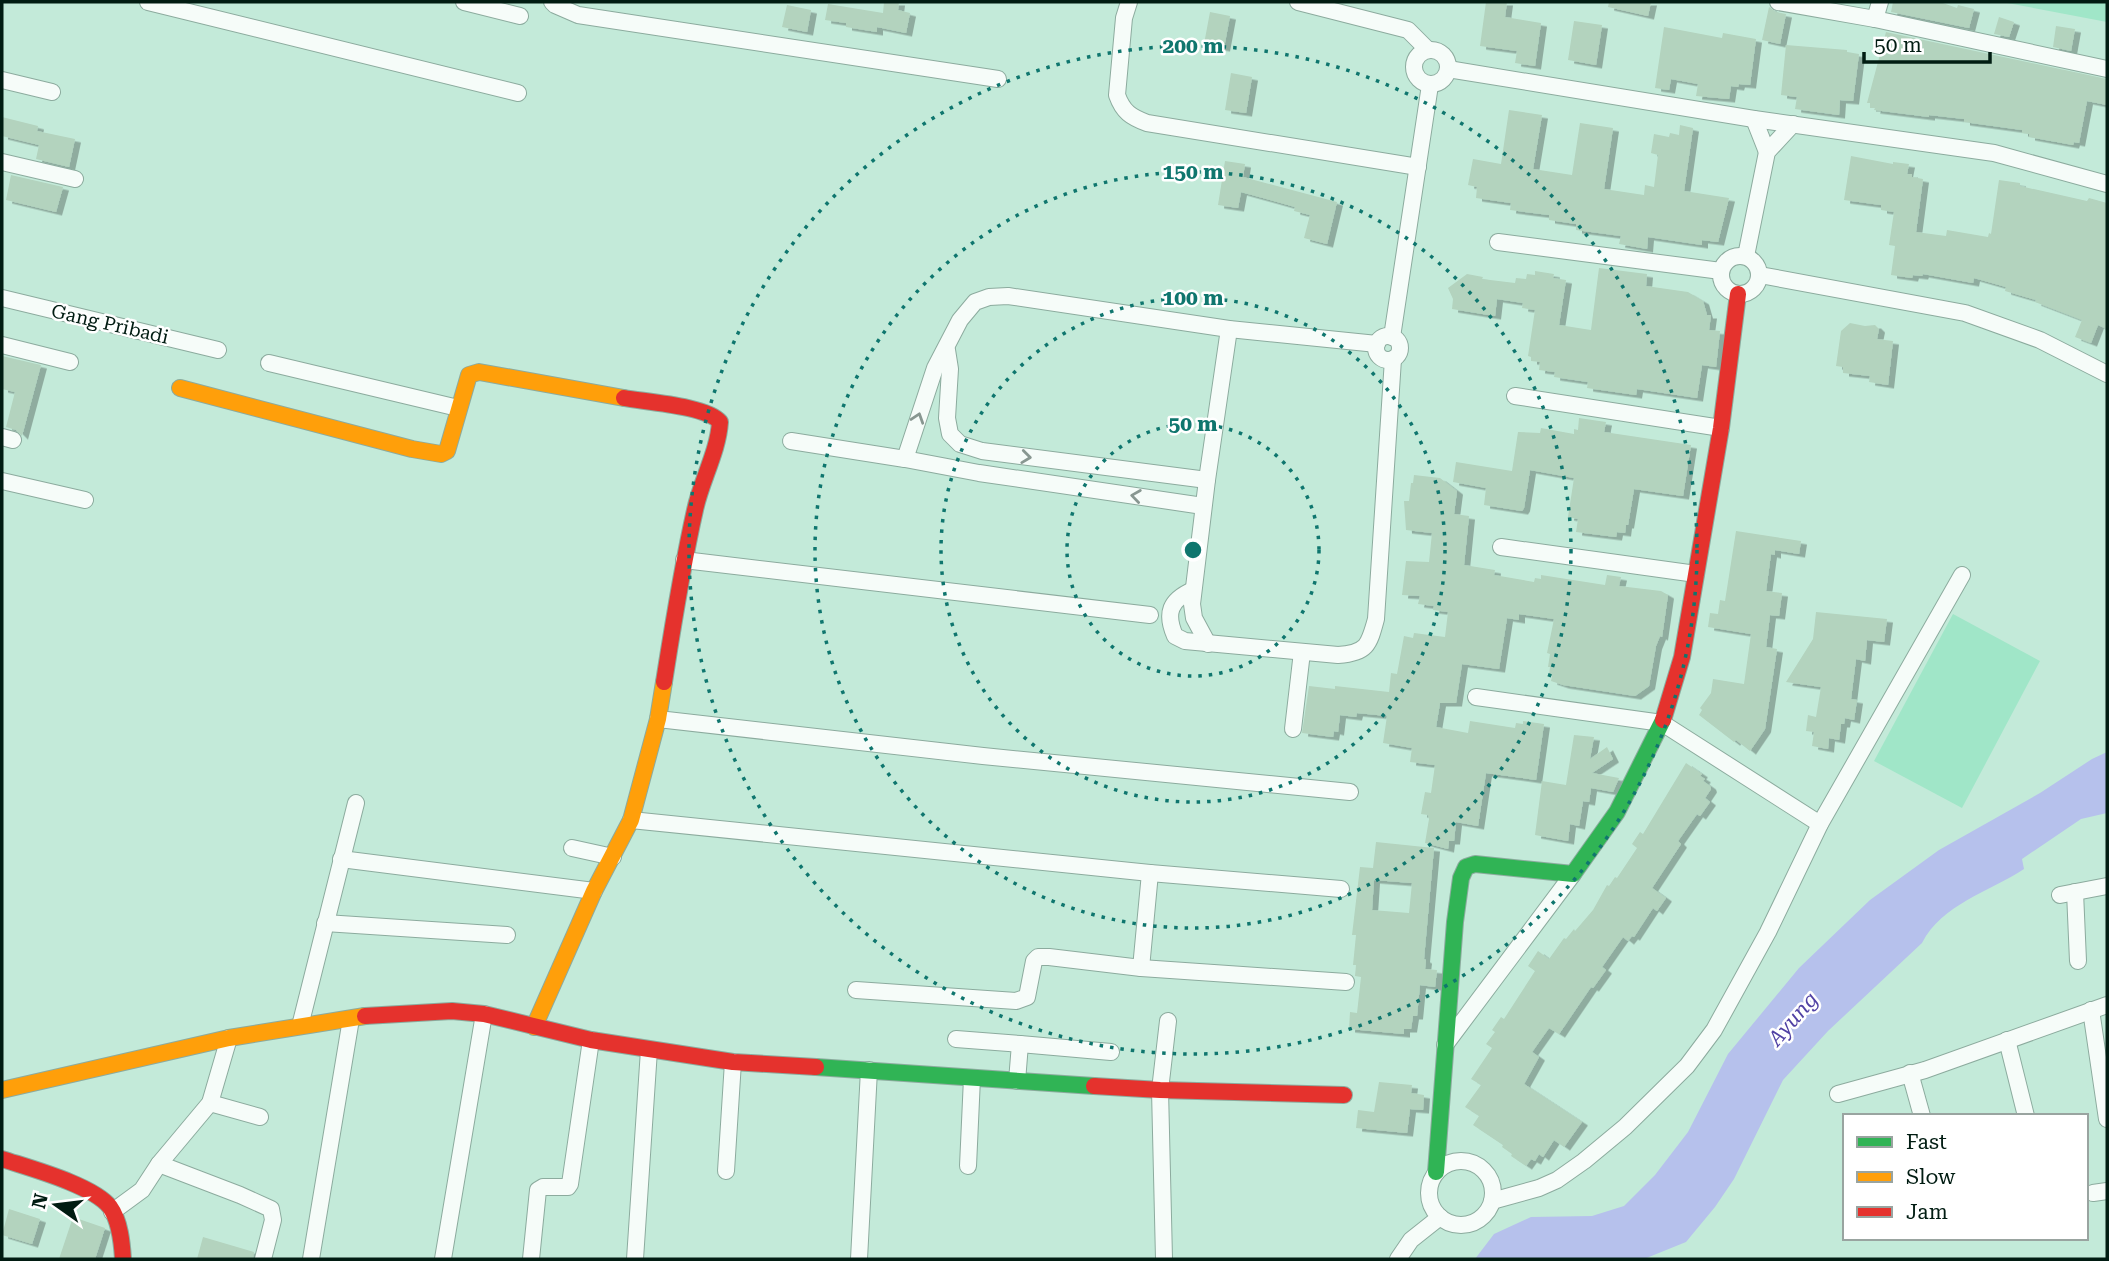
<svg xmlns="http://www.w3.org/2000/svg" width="2109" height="1261" font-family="'Roboto Serif',serif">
	<defs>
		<filter id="shadow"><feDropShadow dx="6" dy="3.5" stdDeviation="0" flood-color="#0004"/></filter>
	</defs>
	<rect width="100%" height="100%" fill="#c3ead9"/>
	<g fill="#a0e6c8">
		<path d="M2002,2H2107V22Z"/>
		<path d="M1953,614L2040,661L1962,808L1874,761Z"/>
	</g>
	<path fill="#b6c1ec" d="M2107,752V813L2081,819L2022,859L2024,869C1989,892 1942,904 1922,943L1828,1031L1783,1080L1734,1179L1715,1207L1686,1242L1644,1259H1475L1494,1234L1531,1217L1592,1216L1624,1206L1655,1175L1688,1132L1728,1054L1799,968L1870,900L1939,850L2040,793L2092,759Z"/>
	<g fill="#b3d3be" fill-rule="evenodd" filter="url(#shadow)">
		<path d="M884,2H899L898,10L910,13L906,33L877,27V32L846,27V23L825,20L828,4L883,13Z"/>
		<path d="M1486,2H1507L1505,17L1541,23L1535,66L1515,63L1517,51L1480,46Z"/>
		<path d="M1609,2H1651L1648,16L1608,7Z"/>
		<path d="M1893,2H1940L1957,8L1958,5L1974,9L1969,28L1891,12Z"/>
		<path d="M787,5L811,10L807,32L782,27Z"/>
		<path d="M1769,7L1776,12L1786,14L1780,44L1762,40Z"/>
		<path d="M1210,12L1230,16L1224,48L1204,44Z"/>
		<path d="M1999,17L2014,22L2009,37L1994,34Z"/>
		<path d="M1574,21L1602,25L1596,65L1568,60Z"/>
		<path d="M2056,26L2075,29L2071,51L2053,47Z"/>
		<path d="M1664,27L1722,38L1723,33L1756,39L1750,85L1739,84L1738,87L1731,86L1729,99L1696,96L1698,84L1671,79L1669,90L1655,88Z"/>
		<path d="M1886,32L2107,79V105L2087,101L2079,143L2074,142L2073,145L2029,137V134L2022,133V130L1964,122V119L1929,115V117L1874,110L1875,108H1870V103H1867Z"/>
		<path d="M1786,45L1847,50V52L1859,54L1853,101L1840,100L1839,115L1795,109L1797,97L1781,95Z"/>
		<path d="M1231,73L1252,77L1246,113L1225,110Z"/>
		<path d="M1509,110L1542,115L1533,169L1572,175L1580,123L1613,128L1604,189L1644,195L1645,185L1654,187L1658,155L1651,153L1654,134L1669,137L1670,133L1679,135L1680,125L1693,128L1684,191L1729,198L1718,242L1702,240V245L1648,237L1647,249L1636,247L1619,244L1621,236L1576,230V224L1549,220V215L1510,210L1511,203L1476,198L1477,187L1468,185L1473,159L1501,164Z"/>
		<path d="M2,117L38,126L37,131L75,139L69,167L36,159L39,145L2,136Z"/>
		<path d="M1851,156L1893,164V162L1909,164L1907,174H1912V177L1923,179L1916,232L1946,236L1947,230L1988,237L1989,233L1991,234L1999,180L2020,183V186L2087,201L2089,198L2107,203V329L2098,325L2091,343L2075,337L2082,320L2035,302L2036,300L2005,291L2006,287L1974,278L1973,283L1923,274L1922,276L1913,275L1912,278L1891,275L1895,246L1889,245L1894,212L1881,210V205L1844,200Z"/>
		<path d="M1225,161L1245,164L1243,177L1337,202L1327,244L1304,238L1310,215L1294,211L1295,207L1241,192L1238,208L1218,205Z"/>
		<path d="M11,175L63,187L56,212L6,200Z"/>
		<path d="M1599,268L1647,274L1646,286L1688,292L1703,301L1707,315H1711L1709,330L1720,331L1716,367L1702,365L1697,398L1637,389L1636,395L1587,388L1588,382L1554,377L1555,372L1539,370L1540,362L1531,361V357L1528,356L1535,310L1522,308L1523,303L1497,299L1495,316L1452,309L1453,299L1448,288L1467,274L1483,277L1482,279L1515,283L1516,278L1526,279L1527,274L1535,275V271L1554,274L1553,278L1566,280L1559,325L1591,330Z"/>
		<path d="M1850,323L1865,326L1875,325L1879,329L1877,339L1893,341L1888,385L1869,382L1870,376L1843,373V367L1836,366L1841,331Z"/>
		<path d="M2,356L41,365L22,436L16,430L6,427L15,392L2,389Z"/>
		<path d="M1579,418L1606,422L1604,432L1691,445L1683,496L1634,489L1628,525H1626L1625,533L1617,532L1616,537L1576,532L1578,519L1568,517L1574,478L1530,470L1524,508L1522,511L1484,505L1486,488L1453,482L1456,462L1512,471L1518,432L1540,433L1541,428L1574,434V429L1578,430Z"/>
		<path d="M1414,475L1440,478L1457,491L1454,514L1469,516L1464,565L1495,570L1494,575L1534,582L1535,578L1541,579V575L1605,585L1607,575L1621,577L1619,586L1661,591L1668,595L1662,637L1660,636L1656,646L1649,686L1635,696L1563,685L1551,681L1552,676L1549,675L1550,667H1548L1550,654L1547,653L1554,619L1519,614V620L1507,618L1499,669L1462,664L1456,703H1440L1436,727L1468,733L1470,721L1515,728L1516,723L1523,724V721L1544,724L1536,780L1486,773L1478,826L1456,822L1454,841H1449L1448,849L1425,843L1429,819L1428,815L1421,814L1425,792L1431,793L1435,765L1410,762L1412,748L1383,743L1387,716L1357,713L1356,717L1340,715L1338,732L1334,731L1333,737L1302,733L1309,686L1335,689V686L1389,692L1391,673L1397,674L1404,636L1413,638L1414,633L1445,637L1448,612L1433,610L1434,606L1418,604L1420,596L1402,595L1406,561L1429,562L1432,533L1406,530L1404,501H1409L1411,483H1413Z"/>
		<path d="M1736,531L1801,541L1799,554L1775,550V555L1771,554L1766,591L1782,593L1779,616L1770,615L1766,647L1777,649L1765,729L1750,751L1736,740L1734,742L1699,715L1702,710L1700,708L1711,693L1713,679L1744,684L1751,634L1708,627L1710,613L1718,614L1720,600L1725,601Z"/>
		<path d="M1816,612L1887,619L1884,642L1867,640L1865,661L1856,659L1851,699L1857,700L1854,720L1845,718L1844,724H1841L1839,740L1829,738L1828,749L1812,746L1814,732L1806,731L1808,715L1816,717L1821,687L1786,682L1813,639Z"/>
		<path d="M1574,735L1594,737L1590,759L1607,747L1613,759L1592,773L1619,778L1613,792L1591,788L1589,802L1583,801L1579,826L1570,824L1568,841L1535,835L1542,781L1566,785Z"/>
		<path d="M1686,763L1702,774L1700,776L1705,779L1703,781L1710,786L1711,789L1705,798L1710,802L1700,816L1697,814L1678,841L1681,844L1652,888L1666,898L1657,911L1653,908L1634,937L1632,936L1628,941L1623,937L1602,967L1606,970L1593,988L1591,987L1559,1034L1549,1028L1532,1052L1539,1057L1524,1084L1582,1122L1564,1147L1554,1140L1543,1157L1539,1154L1535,1161L1531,1159L1526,1166L1511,1156L1512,1154L1502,1147L1503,1145L1473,1125L1479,1116L1465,1107L1481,1085L1471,1079L1492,1048L1486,1044L1495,1032L1492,1030L1501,1017L1504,1019L1535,971L1528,966L1538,951L1549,959L1564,938L1566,939L1574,929L1575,931L1593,910L1607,885L1609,886L1615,877L1617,878L1637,848L1632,844L1640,832L1643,834Z"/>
		<path d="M1376,842L1434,848L1424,959L1426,960L1425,969L1437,970L1435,987L1420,985L1417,1016H1413L1411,1029H1404V1034L1349,1029L1350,1012L1357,1013L1361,977L1355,976L1356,965H1353L1356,935H1352L1360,867L1373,868ZM1374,880L1412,883L1409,913L1372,910Z"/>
		<path d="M1379,1082L1412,1085L1411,1093L1424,1095L1423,1110L1410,1109L1407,1133L1356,1128L1358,1110L1374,1112Z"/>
		<path d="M9,1209L40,1219L32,1244L2,1235Z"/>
		<path d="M73,1217L105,1228L95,1259H59Z"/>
		<path d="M203,1237L254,1252L253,1259H197Z"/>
	</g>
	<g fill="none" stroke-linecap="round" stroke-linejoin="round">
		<g stroke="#8cab9e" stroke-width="18">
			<g id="street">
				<path d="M148,2L518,93"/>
				<path d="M464,2L520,16"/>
				<path d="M552,2L555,5L578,15L998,79"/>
				<path d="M1129,2L1124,18L1117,95C1123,112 1131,117 1147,123L1418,167"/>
				<path d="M1298,2L1408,30L1428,50"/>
				<path d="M1778,2L1875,19L2107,69"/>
				<path d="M1875,19L1880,2"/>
				<circle cx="1431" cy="67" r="17"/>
				<path d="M1448,69L1754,119L1994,153L2107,184"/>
				<path d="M2,80L52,92"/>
				<path d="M1754,119L1767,152"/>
				<path d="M2,162L75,179"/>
				<path d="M1498,242L1721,271"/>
				<circle cx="1740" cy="275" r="19"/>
				<path d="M1746,256L1767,152L1793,124"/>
				<path d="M1760,275L1965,313L2040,340L2107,374"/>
				<path d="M2,298L218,350"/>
				<circle cx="1388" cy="348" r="12"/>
				<path d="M1392,337L1430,85"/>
				<path d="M2,345L70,362"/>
				<path d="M947,350L950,369L947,418L950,434L960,444L982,451L1207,480"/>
				<path d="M269,363L458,408"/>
				<path d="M1515,396L1721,428"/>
				<path d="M2,437L13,440"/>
				<path d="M791,441L905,459"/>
				<path d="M2,481L85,500"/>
				<path d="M1203,506L979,473L905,459L935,368L960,320L975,302L989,297L1008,296L1229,329L1377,344"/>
				<path d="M1501,547L1696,574"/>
				<path d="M684,560L1150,615"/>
				<path d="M1193,590C1170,600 1165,613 1175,636L1185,641L1338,655C1367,653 1369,645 1376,619L1393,359"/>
				<path d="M1208,644L1194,618L1192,604L1207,480L1229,329"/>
				<path d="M1476,697L1662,723L1820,824"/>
				<path d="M658,719L983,756L1350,792"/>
				<path d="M1293,729L1302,652"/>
				<path d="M631,820L1150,873L1341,889"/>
				<path d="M572,848L613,857"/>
				<path d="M341,859L594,891"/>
				<path d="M2075,892L2078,961"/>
				<path d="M2060,895L2107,886"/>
				<path d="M325,923L507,935"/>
				<path d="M1141,968L1150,873"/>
				<path d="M856,990L1016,1001L1027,997L1034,961L1038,957H1049L1141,968L1346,982"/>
				<path d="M2091,1010L2107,1119"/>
				<path d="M300,1026L356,803"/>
				<path d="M956,1039L1020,1044L1017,1081"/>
				<path d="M2007,1040L2026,1116"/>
				<path d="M1020,1044L1111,1052"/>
				<path d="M1445,1045L1573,874"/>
				<path d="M1910,1073L1922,1116"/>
				<path d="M1838,1094L1925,1070L2107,1005"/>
				<path d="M210,1103L260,1117"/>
				<circle cx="1461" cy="1193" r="32"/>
				<path d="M159,1164L240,1195L271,1209L273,1220L263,1259"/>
				<path d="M968,1166L972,1078"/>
				<path d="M726,1171L733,1062"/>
				<path d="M2093,1193L2107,1191"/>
				<path d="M1492,1201L1539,1188L1557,1180L1584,1161L1625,1127L1687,1066L1714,1030L1768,932L1820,824L1962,575"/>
				<path d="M112,1212L142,1190L159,1164L210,1103L229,1038"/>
				<path d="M311,1259L351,1019"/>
				<path d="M443,1259L484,1014"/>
				<path d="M531,1259L538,1190L543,1187H568L570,1184L591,1040"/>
				<path d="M635,1259L649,1050"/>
				<path d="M859,1259L869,1070"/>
				<path d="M1164,1259L1160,1090L1168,1021"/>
				<path d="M1398,1259L1411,1240L1440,1217"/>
			</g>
		</g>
		<g stroke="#8cab9e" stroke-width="18">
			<g id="fast">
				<path d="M816,1067L1094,1086"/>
				<path d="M1436,1172L1455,922L1461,878L1466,867L1475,864L1573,874L1617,812L1663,720"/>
			</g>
		</g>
		<g stroke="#8cab9e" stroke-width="18">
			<g id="slow">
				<path d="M180,388L412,449L441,454L447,451L469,375L479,372L624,398"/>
				<path d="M534,1027L594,891L631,820L658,719L664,682"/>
				<path d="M2,1090L229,1038L365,1016"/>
			</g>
		</g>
		<g stroke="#8cab9e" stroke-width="18">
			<g id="jam">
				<path d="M624,398C646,402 707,406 720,422C718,452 701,481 695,510C682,567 673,625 664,682"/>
				<path d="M1663,720L1682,657L1721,428L1738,294"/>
				<path d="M365,1016L452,1011L484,1014L591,1040L733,1062L816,1067"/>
				<path d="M1094,1086L1160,1090L1344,1095"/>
				<path d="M2,1159C29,1168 93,1185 110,1207C120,1221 122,1243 123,1259"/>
			</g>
		</g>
		<use href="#street" stroke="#f6fcf9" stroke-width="16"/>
		<use href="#fast" stroke="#30b455" stroke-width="16"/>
		<use href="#slow" stroke="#ff9f0a" stroke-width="16"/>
		<use href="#jam" stroke="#e5322d" stroke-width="16"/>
	</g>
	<defs><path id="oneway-chevron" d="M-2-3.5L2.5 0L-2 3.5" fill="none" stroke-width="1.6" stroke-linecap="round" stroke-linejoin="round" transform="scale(1.75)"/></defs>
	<g stroke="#889791">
		<use href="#oneway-chevron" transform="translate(918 418) rotate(-72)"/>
		<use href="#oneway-chevron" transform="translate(1026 457) rotate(7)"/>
		<use href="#oneway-chevron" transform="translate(1136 496) rotate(-172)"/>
	</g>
	<g fill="none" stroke="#0f766e" stroke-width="3.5" stroke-dasharray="3.5 7">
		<circle cx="1193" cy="550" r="126"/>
		<circle cx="1193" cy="550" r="252"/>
		<circle cx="1193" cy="550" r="378"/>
		<circle cx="1193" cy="550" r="504"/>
	</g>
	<g text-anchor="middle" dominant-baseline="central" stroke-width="5" stroke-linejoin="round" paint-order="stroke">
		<g font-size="19" fill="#011c12" stroke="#fff">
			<text transform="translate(110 324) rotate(13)">Gang Pribadi</text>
		</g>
		<g font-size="21" font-style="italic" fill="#5041a4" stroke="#fff">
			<text transform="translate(1793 1019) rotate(-49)">Ayung</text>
		</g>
	</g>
	<circle cx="1193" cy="550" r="10" fill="#0f766e" stroke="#fff" stroke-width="3.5"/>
	<g font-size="21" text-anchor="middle" font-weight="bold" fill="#0f766e" stroke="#fff" stroke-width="5" stroke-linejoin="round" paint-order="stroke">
		<text x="1193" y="53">200 m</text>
		<text x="1193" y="179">150 m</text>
		<text x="1193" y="305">100 m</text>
		<text x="1193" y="431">50 m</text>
	</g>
	<rect width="2109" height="1261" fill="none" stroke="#011c12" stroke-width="7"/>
	<rect x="1843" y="1114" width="245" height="126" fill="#ffffff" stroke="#99a4a0" stroke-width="2"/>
	<rect x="1857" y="1137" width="35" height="10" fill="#30b455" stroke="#99a4a0" stroke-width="2"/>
	<text x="1906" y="1149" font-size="21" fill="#011c12">Fast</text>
	<rect x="1857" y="1172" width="35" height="10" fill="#ff9f0a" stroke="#99a4a0" stroke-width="2"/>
	<text x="1906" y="1184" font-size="21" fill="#011c12">Slow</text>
	<rect x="1857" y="1207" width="35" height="10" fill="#e5322d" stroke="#99a4a0" stroke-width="2"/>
	<text x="1906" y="1219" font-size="21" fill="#011c12">Jam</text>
	<g transform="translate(56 1205) rotate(284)" stroke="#ffffff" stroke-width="5" paint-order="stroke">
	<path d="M0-5L12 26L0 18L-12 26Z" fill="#011c12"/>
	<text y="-10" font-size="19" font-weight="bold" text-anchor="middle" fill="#011c12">N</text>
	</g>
	<path d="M1864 52v10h126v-10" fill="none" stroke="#011c12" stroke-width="3.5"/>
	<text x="1874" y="52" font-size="21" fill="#011c12" stroke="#ffffff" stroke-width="5" paint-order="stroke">50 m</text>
</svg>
